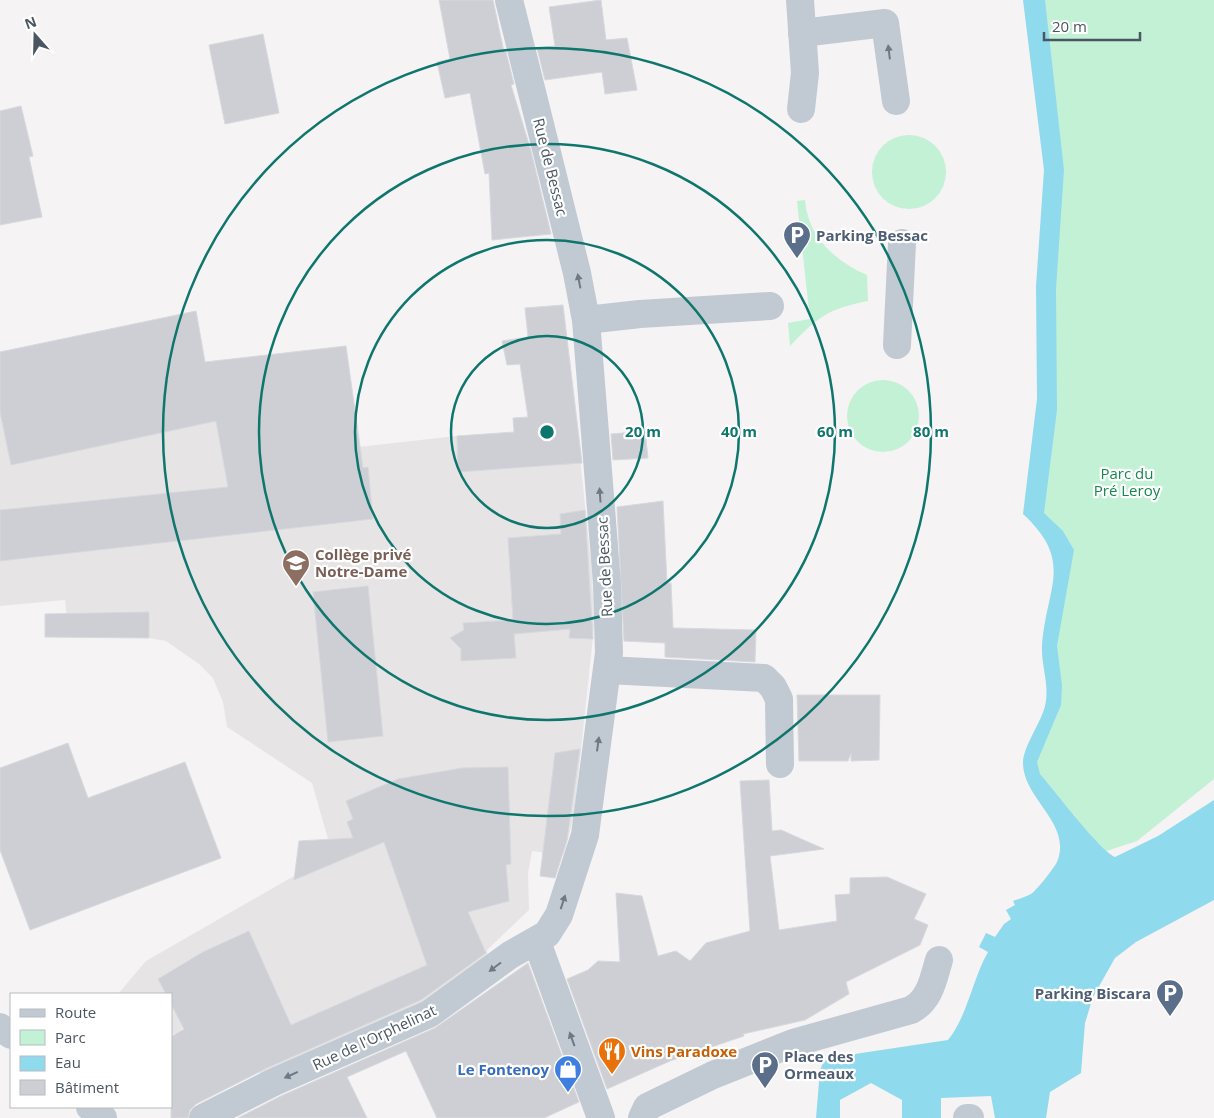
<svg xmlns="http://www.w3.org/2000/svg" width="1214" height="1118" font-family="'Open Sans',sans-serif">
	<rect width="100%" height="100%" fill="#f5f3f3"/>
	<path fill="#e6e4e5" d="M195,311L224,462L456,436L577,428L592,573L594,627L574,815L564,855L532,851L528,873L529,910L487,950L488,958L423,1005L261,1077L229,1021L189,1039L183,1028L172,1037L171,994H118L146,961L294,876L301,877L328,839L312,783L227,727L223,702L213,678L199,664L166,641L149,638L69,637L65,600L0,606V352Z"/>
	<g fill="#c3f1d5">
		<path d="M1041,0H1214V779L1137,841L1079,860L1031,774L1049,720L1048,659L1069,548L1037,512L1053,288Z"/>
		<circle cx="909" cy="172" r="37"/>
		<path d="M805,200C808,237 835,261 867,275L868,301C827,309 818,317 790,346L788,323L810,319L797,201Z"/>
		<circle cx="883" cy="416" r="36"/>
	</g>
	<path fill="#90daee" d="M1023,0H1045L1064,170L1056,289L1057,410L1044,513L1063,531L1074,550L1057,646L1062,685L1061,705L1037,762L1040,774C1055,791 1099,850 1115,857L1158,836L1214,800V900L1136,942L1115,958L1093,997L1085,1023L1081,1073L1050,1092L1046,1118H995L991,1096L941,1098V1118H902V1100L871,1083L840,1100V1118H816L820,1070L824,1061L848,1055L948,1040C968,1015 972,980 988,952L979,947L986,933L995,937L1004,924L1011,919L1006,910L1015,905L1013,901C1019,899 1025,897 1031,894C1036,891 1054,868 1057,862C1073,823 1022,799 1023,762C1024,745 1041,723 1045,706C1050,685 1041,666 1042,646C1046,587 1075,562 1023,514L1037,399L1036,286L1044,170Z"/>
	<g fill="#cdcfd5" stroke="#d7d9de">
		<path d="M439,0H493L504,52H506L514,84L511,85L531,151L551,234L492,240L489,173L485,174L470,93L445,98L437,62L450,59Z"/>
		<path d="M601,0L606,40L627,38L637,90L605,94L602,72L545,80L537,48L555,46L549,7Z"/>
		<path d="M263,34L279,113L225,124L209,45Z"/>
		<path d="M21,106L33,156L29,157L42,217L0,225V111Z"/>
		<path d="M563,305L582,463L458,472L457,436L514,432L513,418L528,417L520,364L507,365L502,341L528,337L525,308Z"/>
		<path d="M196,311L205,362L346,346L363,468L368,467L373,519L0,561V510L228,487L216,421L11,465L0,412V352Z"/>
		<path d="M645,431L648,458L613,460L611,434Z"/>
		<path d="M663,501L667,583H671L673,628L756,630L755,662L665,657V643L624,641L617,507Z"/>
		<path d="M585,510L593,639L569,638L570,629L514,634L516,658L461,661V649L450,638L464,630L463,623L513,620L508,538L561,534L560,514Z"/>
		<path d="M368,586L383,736L328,742L313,592Z"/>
		<path d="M149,612V638L45,637V614Z"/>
		<path d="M797,695H880L879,760L851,761V753L848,761H799Z"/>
		<path d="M68,743L88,798L185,762L221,858L30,930L0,850V768Z"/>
		<path d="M580,749L567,840L555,878L540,876L555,753Z"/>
		<path d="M508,767L511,864L506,865L509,901L468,912L486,953L421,1000L267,1068L196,1104L190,1110L188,1118H171V1037L184,1029L171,1004V994H166L158,979L203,952L249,931L291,1025L427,965L384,842L294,880L299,841L353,838L347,822L353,819L346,801L398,779L462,768Z"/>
		<path d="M769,780L772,831L781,830L824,849L770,856L779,930L837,921L835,895L850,894V878L887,877L926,894L914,919L928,925L920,945L846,982L849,994L805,1020L743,1034L744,1036L670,1061L607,1089L567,979L588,970L598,961L620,962L616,893L642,896L658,956L676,951L690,961L706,943L750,931L740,781Z"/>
		<path d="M528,963L579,1102L544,1118H437L406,1051L347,1077L367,1118H238L281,1096L435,1028Z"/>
	</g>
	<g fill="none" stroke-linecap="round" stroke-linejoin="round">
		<g stroke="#c1cad2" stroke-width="28">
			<path d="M800,0L805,73L801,109"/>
			<path d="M802,33L885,23L896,101"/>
			<path d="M586,320L640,314L770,306"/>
			<path d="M897,345L902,243"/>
			<path d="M607,670L764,678L773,687L779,699L780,764"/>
			<path d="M537,942L601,1118"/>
			<path d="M0,1027L11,1035"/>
			<path d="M90,1107L103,1118"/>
			<path d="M203,1118L274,1082L429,1014L510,955L547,934L559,915L585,835L609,653L607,584L586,320L577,273L509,0"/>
			<path d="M642,1118L647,1107L713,1075L793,1043L911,1010C930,1000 933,980 939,960"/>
			<path d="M967,1118H970"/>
		</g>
	</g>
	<defs><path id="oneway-solid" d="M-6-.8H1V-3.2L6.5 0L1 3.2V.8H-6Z" transform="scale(1.25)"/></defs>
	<g fill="#6e7983">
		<use href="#oneway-solid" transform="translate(889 52) rotate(-97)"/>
		<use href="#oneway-solid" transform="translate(579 281) rotate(-101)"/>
		<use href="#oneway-solid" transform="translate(600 495) rotate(-94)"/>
		<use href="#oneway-solid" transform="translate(598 744) rotate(-82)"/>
		<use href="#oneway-solid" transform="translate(563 902) rotate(-72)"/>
		<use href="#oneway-solid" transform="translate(495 967) rotate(143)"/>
		<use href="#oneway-solid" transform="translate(572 1039) rotate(-110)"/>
		<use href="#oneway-solid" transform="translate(291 1075) rotate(156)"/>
	</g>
	<g fill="none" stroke="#0f766e" stroke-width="2.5">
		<circle cx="547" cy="432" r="96"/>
		<circle cx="547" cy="432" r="192"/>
		<circle cx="547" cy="432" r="288"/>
		<circle cx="547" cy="432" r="384"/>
	</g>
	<defs>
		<g id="parking-pin" transform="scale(1.4375)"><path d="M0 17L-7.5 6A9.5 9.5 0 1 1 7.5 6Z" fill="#5c6f8a" stroke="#fff"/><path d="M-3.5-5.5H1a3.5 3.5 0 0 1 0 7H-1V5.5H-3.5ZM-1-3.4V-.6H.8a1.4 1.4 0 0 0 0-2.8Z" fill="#fff"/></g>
		<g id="school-pin" transform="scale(1.4375)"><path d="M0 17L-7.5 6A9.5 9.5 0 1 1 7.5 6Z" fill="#8d6e63" stroke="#fff"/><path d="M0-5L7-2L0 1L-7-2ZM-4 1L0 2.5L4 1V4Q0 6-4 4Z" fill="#fff"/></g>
		<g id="restaurant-pin" transform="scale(1.4375)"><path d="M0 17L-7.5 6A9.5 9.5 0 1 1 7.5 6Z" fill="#e8710a" stroke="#fff"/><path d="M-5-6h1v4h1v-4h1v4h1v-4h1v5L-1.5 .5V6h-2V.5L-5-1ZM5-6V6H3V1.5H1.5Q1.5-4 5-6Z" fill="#fff"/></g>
		<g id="shop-pin" transform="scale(1.4375)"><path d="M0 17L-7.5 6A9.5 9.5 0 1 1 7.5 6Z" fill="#3f7fe0" stroke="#fff"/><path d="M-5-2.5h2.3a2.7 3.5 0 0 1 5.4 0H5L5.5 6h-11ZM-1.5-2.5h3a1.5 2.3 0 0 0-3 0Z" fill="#fff"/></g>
	</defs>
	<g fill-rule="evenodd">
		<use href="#parking-pin" x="797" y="235"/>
		<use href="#school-pin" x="296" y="563"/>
		<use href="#parking-pin" x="1170" y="993"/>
		<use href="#restaurant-pin" x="612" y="1051"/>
		<use href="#parking-pin" x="765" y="1065"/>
		<use href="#shop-pin" x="568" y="1069"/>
	</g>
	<g text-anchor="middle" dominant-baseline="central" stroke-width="4.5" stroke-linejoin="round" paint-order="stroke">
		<g font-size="15" fill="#4a5661" stroke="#fff">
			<text transform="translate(551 167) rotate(76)">Rue de Bessac</text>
			<text transform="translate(604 567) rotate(-93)">Rue de Bessac</text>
			<text transform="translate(374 1037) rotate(-25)">Rue de l'Orphelinat</text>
		</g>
		<g font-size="15" font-weight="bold" fill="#4e5e75" stroke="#fff" text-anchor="start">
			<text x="816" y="235">Parking Bessac</text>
			<text x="1151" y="993" text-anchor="end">Parking Biscara</text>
			<text x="784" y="1056">Place des<tspan x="784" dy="17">Ormeaux</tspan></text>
		</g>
		<g font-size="15" fill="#17864f" stroke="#fff">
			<text x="1127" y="473">Parc du<tspan x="1127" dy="17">Pré Leroy</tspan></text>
		</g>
		<g font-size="15" font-weight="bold" fill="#785e54" stroke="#fff" text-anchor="start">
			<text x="315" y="554">Collège privé<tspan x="315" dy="17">Notre-Dame</tspan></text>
		</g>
		<g font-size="15" font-weight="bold" fill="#c56008" stroke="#fff" text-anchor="start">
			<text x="631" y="1051">Vins Paradoxe</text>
		</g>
		<g font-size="15" font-weight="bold" fill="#366cbe" stroke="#fff" text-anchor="end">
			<text x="549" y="1069">Le Fontenoy</text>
		</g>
	</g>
	<circle cx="547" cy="432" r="8" fill="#0f766e" stroke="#fff" stroke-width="2.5"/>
	<g font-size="15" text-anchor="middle" font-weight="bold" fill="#0f766e" stroke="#fff" stroke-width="4.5" stroke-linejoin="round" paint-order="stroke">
		<text x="643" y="437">20 m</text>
		<text x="739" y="437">40 m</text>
		<text x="835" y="437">60 m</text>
		<text x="931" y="437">80 m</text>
	</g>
	<rect x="10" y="993" width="162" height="115" fill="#ffffff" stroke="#b7bbc0"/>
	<rect x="20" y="1009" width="25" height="8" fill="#c1cad2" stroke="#b7bbc0"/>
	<text x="55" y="1018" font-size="15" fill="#4a5661">Route</text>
	<rect x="20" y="1030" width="25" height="15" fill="#c3f1d5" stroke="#b7bbc0"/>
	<text x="55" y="1043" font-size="15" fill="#4a5661">Parc</text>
	<rect x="20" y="1056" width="25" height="15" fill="#90daee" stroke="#b7bbc0"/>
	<text x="55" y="1068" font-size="15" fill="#4a5661">Eau</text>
	<rect x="20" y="1080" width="25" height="15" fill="#cdcfd5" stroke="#b7bbc0"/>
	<text x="55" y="1093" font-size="15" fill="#4a5661">Bâtiment</text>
	<g transform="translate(35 35) rotate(340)" stroke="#ffffff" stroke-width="4" paint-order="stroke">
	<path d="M0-4L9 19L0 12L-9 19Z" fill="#4a5661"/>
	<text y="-8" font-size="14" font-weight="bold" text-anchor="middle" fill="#4a5661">N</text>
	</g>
	<path d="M1044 32v8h96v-8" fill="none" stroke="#4a5661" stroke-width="2.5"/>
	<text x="1052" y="32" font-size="15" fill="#4a5661" stroke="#ffffff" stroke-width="4" paint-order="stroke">20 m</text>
</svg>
